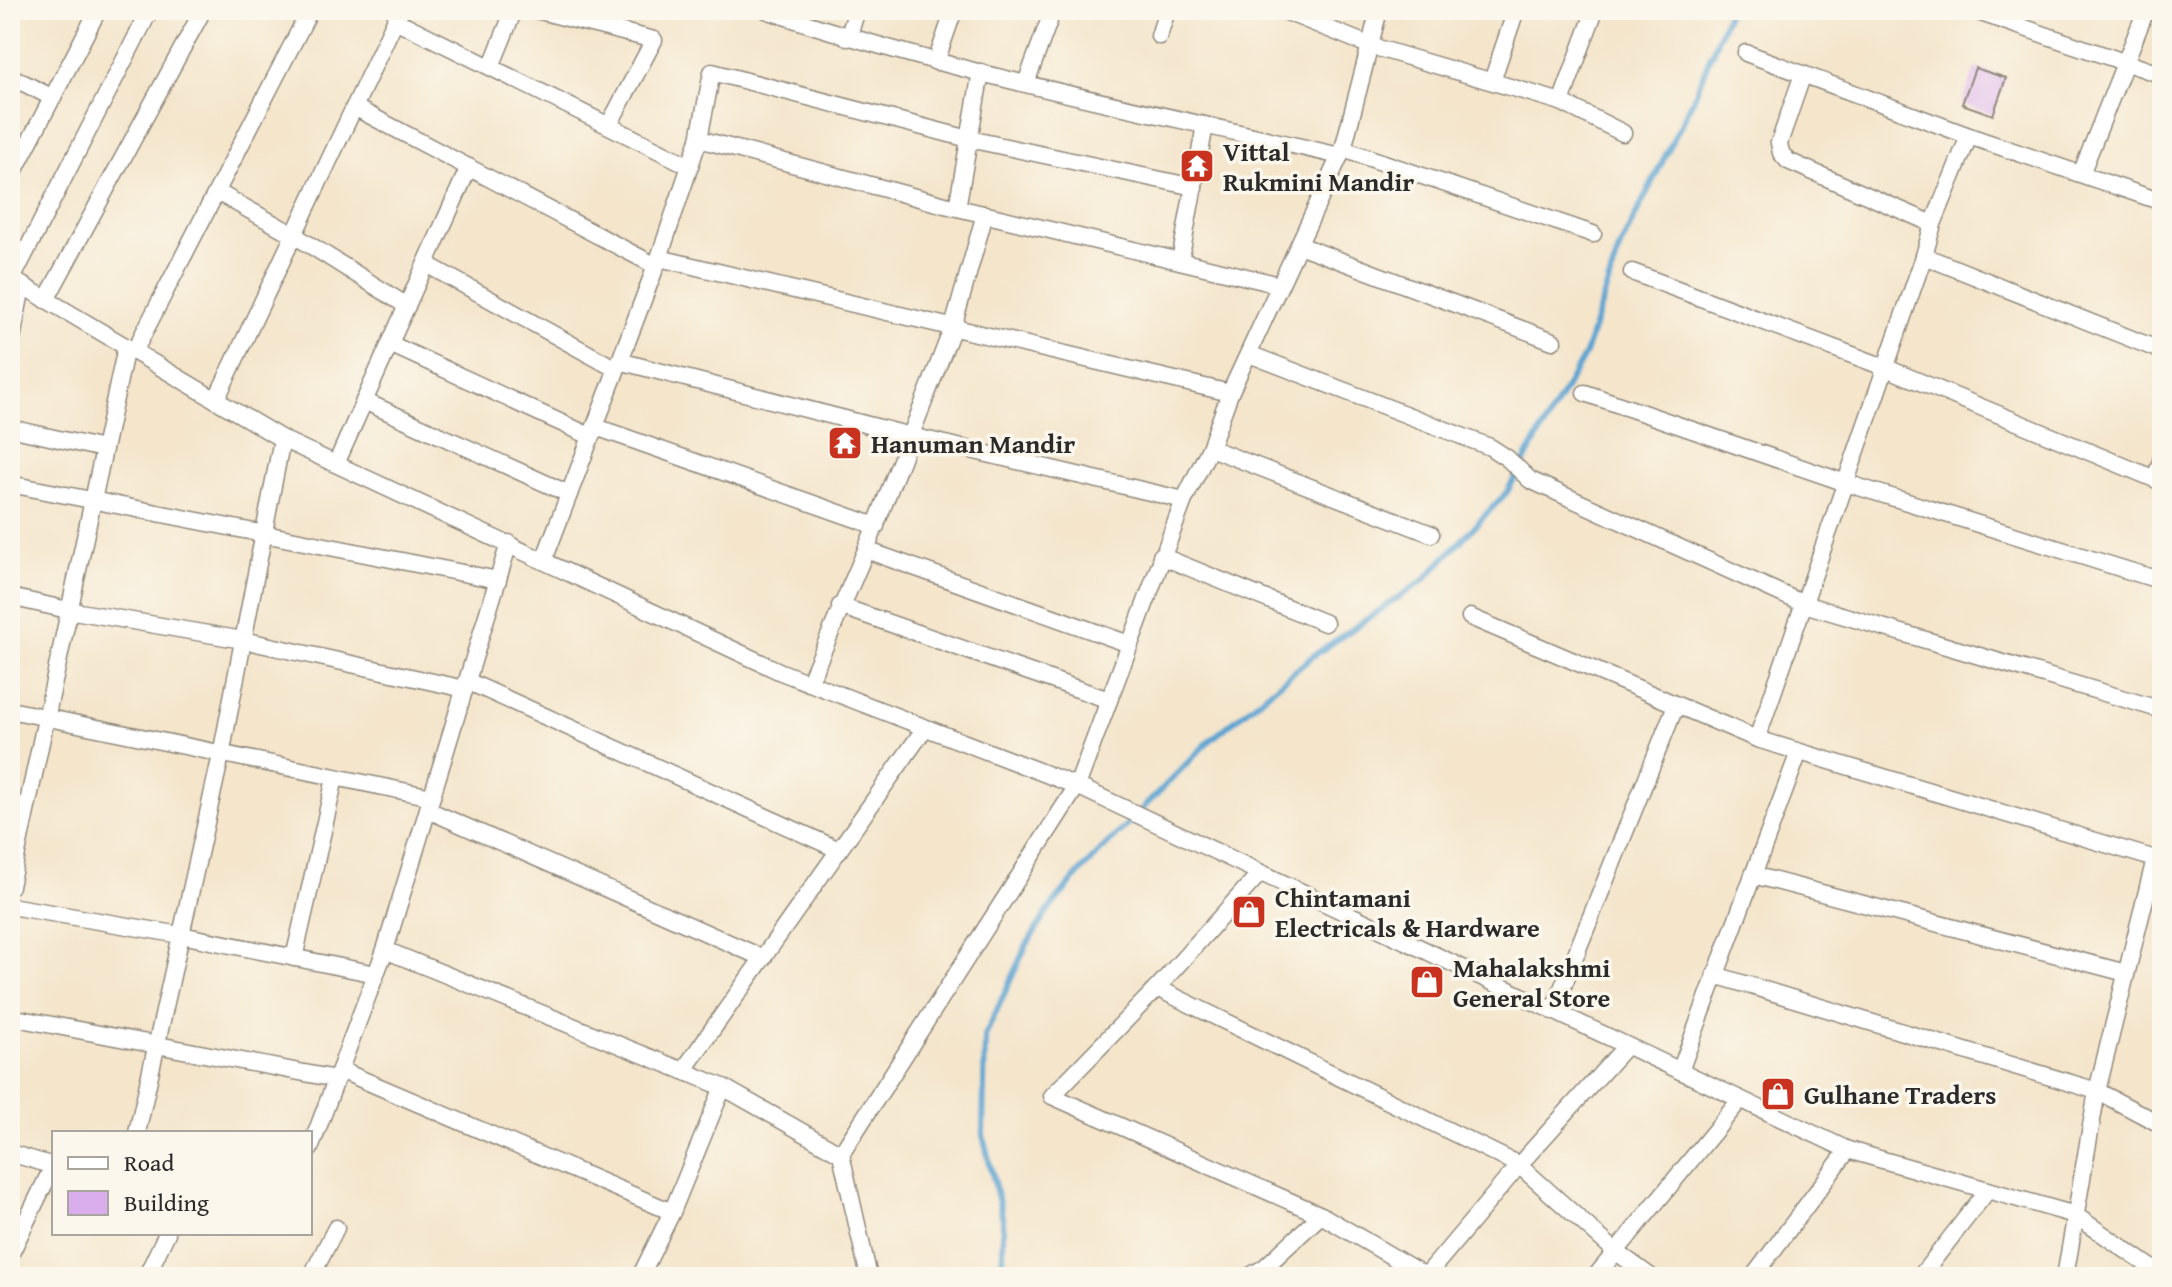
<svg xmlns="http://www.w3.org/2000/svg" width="2172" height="1287" font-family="'Gentium Book Plus',serif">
	<rect width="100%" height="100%" fill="#fbf7ec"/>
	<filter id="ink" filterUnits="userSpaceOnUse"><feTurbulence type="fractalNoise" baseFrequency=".0125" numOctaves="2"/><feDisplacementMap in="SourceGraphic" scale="16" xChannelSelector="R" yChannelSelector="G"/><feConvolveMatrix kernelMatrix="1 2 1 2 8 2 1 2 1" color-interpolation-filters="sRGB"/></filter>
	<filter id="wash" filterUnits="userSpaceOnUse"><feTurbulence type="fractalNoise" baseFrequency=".006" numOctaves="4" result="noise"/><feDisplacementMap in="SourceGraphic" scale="32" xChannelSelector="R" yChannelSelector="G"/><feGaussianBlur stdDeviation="1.8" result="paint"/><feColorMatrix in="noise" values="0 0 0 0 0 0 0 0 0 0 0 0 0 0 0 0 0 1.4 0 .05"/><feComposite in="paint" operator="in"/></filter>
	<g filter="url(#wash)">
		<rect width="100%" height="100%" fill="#f4e5cb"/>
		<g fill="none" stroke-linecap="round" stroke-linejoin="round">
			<path stroke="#5aa3d1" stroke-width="6" d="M991,1277L1003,1259V1220L983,1135L985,1036L1026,946L1050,908L1083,869L1207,743L1313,656L1424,580L1507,492L1585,354L1620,247L1693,100L1729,10"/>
		</g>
		<g id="blocks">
			<path fill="#daaeec" d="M1975,68L2006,78L1993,115L1962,104Z"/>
		</g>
	</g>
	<g filter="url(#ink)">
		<use href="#blocks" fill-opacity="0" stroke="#90887b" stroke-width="2"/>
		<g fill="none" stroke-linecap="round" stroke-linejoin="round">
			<g stroke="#90887b" stroke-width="19">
				<g id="street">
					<path d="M536,10L654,40L609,125"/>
					<path d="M766,10C953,74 1148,111 1340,156"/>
					<path d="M1282,10L1371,46L1561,102L1623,133"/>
					<path d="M1972,10L2162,75"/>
					<path d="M395,20L690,166"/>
					<path d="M1159,36L1167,10"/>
					<path d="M848,38L857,10"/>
					<path d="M1746,53L1969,136L2162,202"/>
					<path d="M936,62L954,10"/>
					<path d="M491,67L514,10"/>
					<path d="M1803,74L1779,143L1781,153L1788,161L1933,224"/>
					<path d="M10,76L53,98"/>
					<path d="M1492,81L1516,10"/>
					<path d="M1026,83L1053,10"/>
					<path d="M1561,102L1595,10"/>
					<path d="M354,107L656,266"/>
					<path d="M699,139L945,205L1280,285"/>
					<path d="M1343,149L1593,234"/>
					<path d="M2081,174L2146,10"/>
					<path d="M10,179L98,10"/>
					<path d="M217,192L294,235L407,306"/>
					<path d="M957,208L981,72"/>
					<path d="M1299,245L1553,341"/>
					<path d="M1924,256L2162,351"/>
					<path d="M659,258L1230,393"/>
					<path d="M1180,261L1205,125"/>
					<path d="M426,264L616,369"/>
					<path d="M1632,272L1884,367L2162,482"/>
					<path d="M10,278L282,439L781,672L1077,786L1848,1150L2075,1215L2162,1275"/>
					<path d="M12,279L150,10"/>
					<path d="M46,300L203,10"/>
					<path d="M390,344L592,437"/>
					<path d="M10,349L22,286"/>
					<path d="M134,352L310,10"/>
					<path d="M1249,354L1490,447L1507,458L1530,480L1804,604L2162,710"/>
					<path d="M619,361L911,436L1184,500"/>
					<path d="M1585,393L1846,483L2162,581"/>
					<path d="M216,400L400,10"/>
					<path d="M364,401L569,494"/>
					<path d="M596,427L876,526"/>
					<path d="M10,428L103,449"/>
					<path d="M1210,448L1431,534"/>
					<path d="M336,464L469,167"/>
					<path d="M2155,479L2162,458"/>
					<path d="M10,484L498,580"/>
					<path d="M866,550L1129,644"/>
					<path d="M1161,556L1325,623"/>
					<path d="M544,560L659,258L699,139L712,72L969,139L1194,187"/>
					<path d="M10,597L68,610L243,640L465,689"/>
					<path d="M840,606L1109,700"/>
					<path d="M1470,617L1757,739L2162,861"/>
					<path d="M467,681L839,850"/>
					<path d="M809,683L866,550L953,327L985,214"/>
					<path d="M10,710L432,797"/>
					<path d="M1757,739L1924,256L1933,224L1969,136"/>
					<path d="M428,810L763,958"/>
					<path d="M1260,873L1157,988L1052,1096L1321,1215L1427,1277"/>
					<path d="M1753,875L2126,973"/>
					<path d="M10,886L126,347"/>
					<path d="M10,906L181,935L376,974"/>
					<path d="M385,950L723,1087L841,1154L869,1277"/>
					<path d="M294,958L335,778"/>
					<path d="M1715,975L2097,1091L2162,1125"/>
					<path d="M1157,988L1519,1165L1615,1251L1651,1277"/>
					<path d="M1553,1011L1676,705"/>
					<path d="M10,1017L336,1079"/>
					<path d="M340,1070L672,1212"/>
					<path d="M683,1071L925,728"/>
					<path d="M1680,1071L1799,752"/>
					<path d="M137,1133L221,755L282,439"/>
					<path d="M310,1149L385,950L509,543"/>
					<path d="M10,1153L54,1166"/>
					<path d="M841,1154L1077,786L1184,500L1210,448L1230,393L1343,149L1379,10"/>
					<path d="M10,1255L53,1166"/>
					<path d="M146,1277L167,1233"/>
					<path d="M311,1277L336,1228"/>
					<path d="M640,1277L672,1212L723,1087"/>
					<path d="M1248,1277L1264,1268L1321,1215"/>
					<path d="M1425,1277L1519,1165L1626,1046"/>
					<path d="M1595,1277L1740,1100"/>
					<path d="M1753,1277L1848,1150"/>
					<path d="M1920,1277L1988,1190"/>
					<path d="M2065,1277L2097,1091L2155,859"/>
				</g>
			</g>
			<use href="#street" stroke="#fff" stroke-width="16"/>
		</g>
	</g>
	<defs>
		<g id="temple-square" transform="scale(1.8)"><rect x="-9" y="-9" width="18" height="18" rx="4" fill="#c8321e" stroke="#fbf7ec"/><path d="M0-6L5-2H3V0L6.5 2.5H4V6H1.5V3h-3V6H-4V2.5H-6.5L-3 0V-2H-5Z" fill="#fff"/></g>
		<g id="shop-square" transform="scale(1.8)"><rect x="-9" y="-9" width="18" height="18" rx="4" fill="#c8321e" stroke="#fbf7ec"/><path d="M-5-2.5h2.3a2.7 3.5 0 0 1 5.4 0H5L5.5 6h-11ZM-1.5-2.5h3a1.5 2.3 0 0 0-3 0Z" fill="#fff"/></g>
	</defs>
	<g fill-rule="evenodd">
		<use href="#temple-square" x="1197" y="166"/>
		<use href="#temple-square" x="845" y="443"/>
		<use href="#shop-square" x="1249" y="912"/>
		<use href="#shop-square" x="1427" y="982"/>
		<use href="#shop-square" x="1778" y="1094"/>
	</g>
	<g text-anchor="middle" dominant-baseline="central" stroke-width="7" stroke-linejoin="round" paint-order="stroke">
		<g font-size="26" font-weight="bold" fill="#2b2b2b" stroke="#fbf7ec" text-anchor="start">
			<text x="1223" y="151">Vittal<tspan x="1223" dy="30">Rukmini Mandir</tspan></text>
			<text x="871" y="443">Hanuman Mandir</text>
			<text x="1275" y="897">Chintamani<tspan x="1275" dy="30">Electricals &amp; Hardware</tspan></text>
			<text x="1453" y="967">Mahalakshmi<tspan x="1453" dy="30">General Store</tspan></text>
			<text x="1804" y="1094">Gulhane Traders</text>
		</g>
	</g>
	<rect width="2172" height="1287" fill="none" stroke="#fbf7ec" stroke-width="40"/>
	<rect x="52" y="1131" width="260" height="104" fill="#fbf7ec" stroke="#a8a59f" stroke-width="2"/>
	<rect x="68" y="1157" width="40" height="12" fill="#ffffff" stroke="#a8a59f" stroke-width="2"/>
	<text x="124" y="1171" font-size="24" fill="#2b2b2b">Road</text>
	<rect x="68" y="1191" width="40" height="24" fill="#daaeec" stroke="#a8a59f" stroke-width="2"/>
	<text x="124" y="1211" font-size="24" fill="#2b2b2b">Building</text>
</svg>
